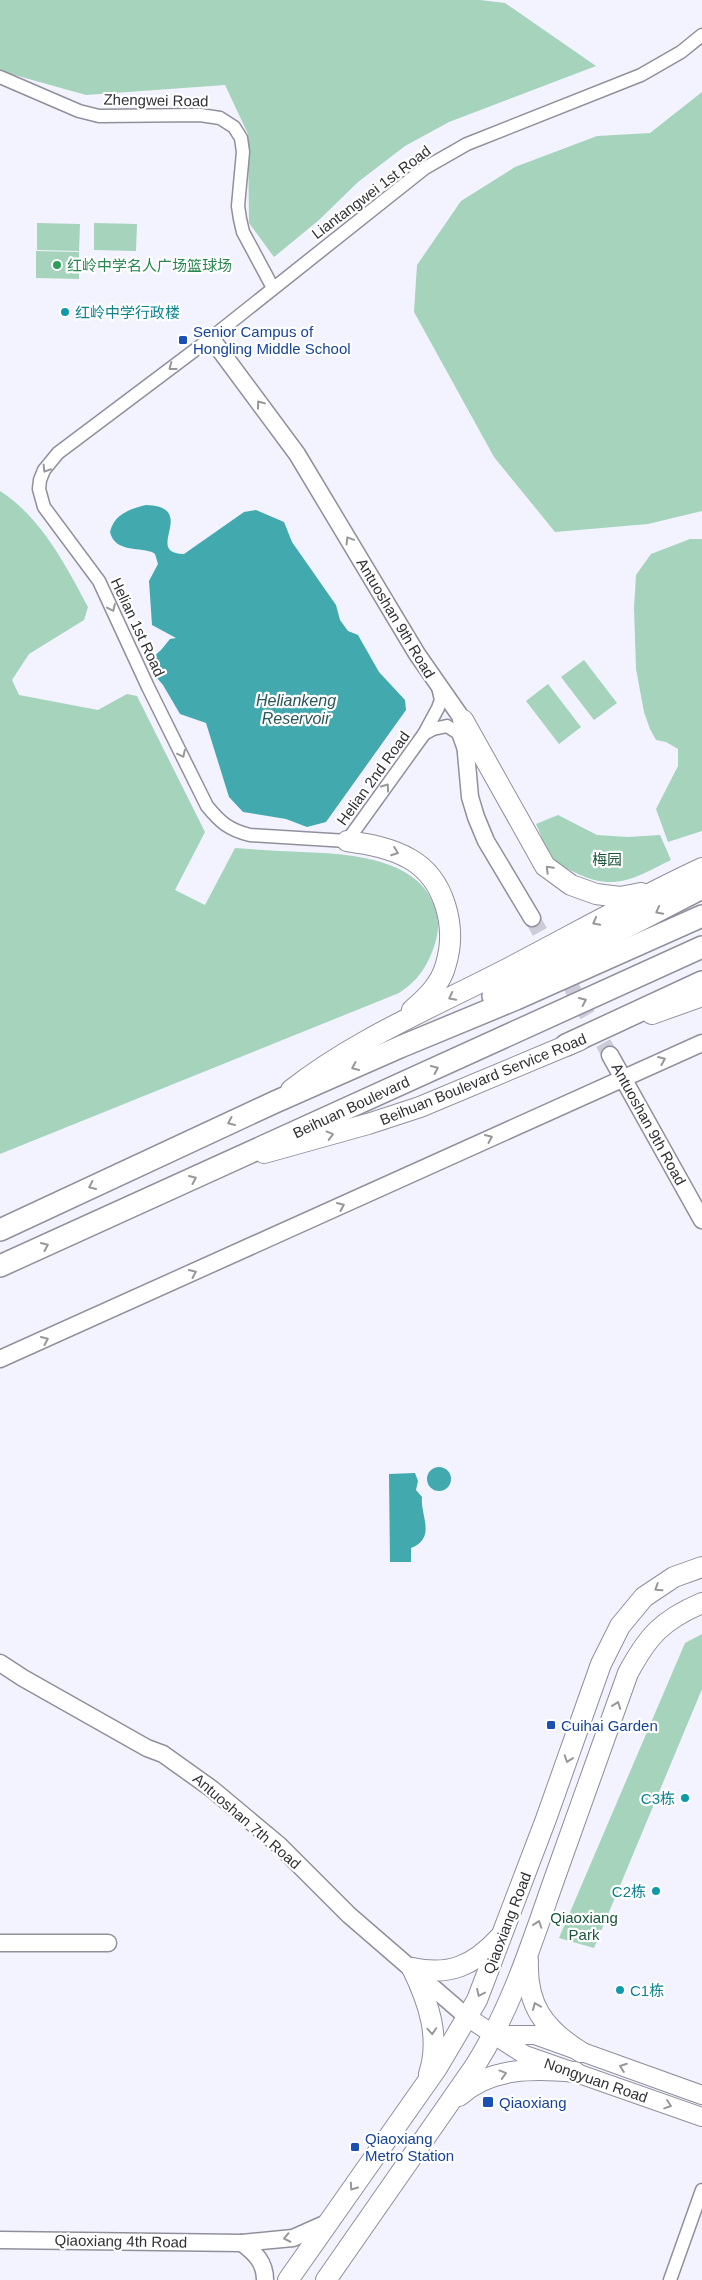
<svg xmlns="http://www.w3.org/2000/svg" width="702" height="2280" font-family="Helvetica,'Noto Sans SC',sans-serif">
	<rect width="100%" height="100%" fill="#f2f3ff"/>
	<g fill="#a5d3bb">
		<path d="M0,0H480L505,3L596,66L449,122L405,146L358,182L319,220L274,257L249,223L248,134L225,85L86,95L0,71Z"/>
		<path d="M702,92V511L648,524L555,532L494,457L414,312L417,265L461,201L515,167L597,136L650,133Z"/>
		<path d="M37,223L80,224L79,251L37,250Z"/>
		<path d="M94,223L137,224L136,251L94,250Z"/>
		<path d="M36,251L79,252V279L36,278Z"/>
		<path d="M0,491C41,517 66,566 88,607L84,620L29,654L12,680L19,695L98,710L127,694L137,696L205,832L175,890L205,905L235,848C258,850 281,851 303,852C352,854 432,858 438,923C439,940 428,966 416,979C411,984 405,989 399,993L0,1154Z"/>
		<path d="M690,539H702V831L668,842L656,809L678,766V749L666,742L656,740L650,729L644,712L636,669L634,608L636,575L651,554Z"/>
		<path d="M584,660L617,703L594,720L561,677Z"/>
		<path d="M548,684L581,727L559,744L526,701Z"/>
		<path d="M558,815L597,835L628,837L660,835L671,860C634,878 616,892 576,873C568,869 556,863 551,856C544,847 541,834 536,824Z"/>
		<path d="M702,1634V1689L594,1948L559,1938L685,1643Z"/>
	</g>
	<g fill="#42a9af">
		<path d="M146,505C200,507 142,554 184,554L244,512L256,510L284,522L292,542L336,605L340,620L348,631L358,635L379,672L405,700L406,710L326,822L307,827L286,819L243,812L229,797L206,723L180,714L163,685L152,672L151,659L161,650L170,639L176,638L152,625L149,581L158,564L155,554L152,552C136,547 115,552 110,532C114,514 130,509 146,505Z"/>
		<circle cx="439" cy="1479" r="12"/>
		<path d="M415,1473L418,1481L416,1490L422,1497C420,1515 437,1538 411,1548V1562H390L389,1474Z"/>
	</g>
	<g fill="none" stroke-linecap="round" stroke-linejoin="round">
		<path stroke="#cbccd7" stroke-width="16" stroke-dasharray="16 8" stroke-linecap="butt" d="M532,918L610,1055"/>
		<g stroke="#90909c" stroke-width="15">
			<g id="minor">
				<path d="M0,77L79,111L99,116L200,115L220,118L234,127L241,138L243,152L238,206L240,219L243,232L273,288"/>
				<path d="M438,687L441,700L438,708L424,734L347,841L250,835C229,830 220,822 207,806L148,687L99,581L44,507L39,489L40,480L44,470L58,453L211,338L425,168L467,144L641,75L681,52L702,35"/>
				<path d="M424,734L433,729L447,726L458,733L463,747"/>
				<path d="M670,2280L702,2190"/>
			</g>
		</g>
		<g stroke="#90909c" stroke-width="19">
			<g id="tertiary">
				<path d="M211,338L297,454L417,654L463,720L470,797L476,817L486,841L532,918"/>
				<path d="M610,1055L702,1220"/>
				<path d="M0,1359L702,1043"/>
				<path d="M0,1663L23,1678L147,1748L163,1754L212,1789L279,1845L349,1915L467,2017"/>
				<path d="M0,1943H108"/>
				<path d="M0,2240L242,2243L293,2238L329,2222"/>
				<path d="M242,2243C255,2253 265,2262 265,2280"/>
			</g>
		</g>
		<g stroke="#90909c" stroke-width="20">
			<g id="secondary">
				<path d="M467,2017L525,2055L702,2117"/>
				<path d="M495,2035H535L702,2095"/>
			</g>
		</g>
		<g stroke="#90909c" stroke-width="22">
			<g id="primary">
				<path d="M463,720L545,866L571,885L596,894L620,897L641,893"/>
				<path d="M347,841C368,844 391,848 410,859C445,879 457,927 446,964C441,984 427,997 412,1010"/>
				<path d="M652,1014L702,996"/>
				<path d="M291,1090C353,1041 429,1009 499,973C567,938 633,900 702,868"/>
				<path d="M264,1153L368,1124L420,1107L580,1040"/>
				<path d="M528,1960C526,2005 544,2029 581,2052"/>
				<path d="M412,1968C428,2001 441,2037 429,2074"/>
				<path d="M412,1968C449,1976 473,1966 499,1938"/>
				<path d="M459,2096C491,2067 535,2068 575,2072"/>
				<path d="M288,2280L437,2068L477,2000L546,1819L601,1664L620,1626L644,1597L674,1577L702,1567"/>
				<path d="M326,2280L475,2066C512,2007 532,1942 555,1877C579,1809 604,1741 628,1673C648,1636 662,1620 702,1603"/>
			</g>
		</g>
		<g stroke="#90909c" stroke-width="24">
			<g id="trunk">
				<path d="M493,996L702,888"/>
				<path d="M566,1045L702,982"/>
				<path d="M0,1230L275,1102L400,1047L516,999L702,916"/>
				<path d="M0,1266L702,947"/>
			</g>
		</g>
		<use href="#minor" stroke="#fff" stroke-width="12"/>
		<use href="#tertiary" stroke="#fff" stroke-width="16"/>
		<use href="#secondary" stroke="#fff" stroke-width="18"/>
		<use href="#primary" stroke="#fff" stroke-width="20"/>
		<use href="#trunk" stroke="#fff" stroke-width="21"/>
	</g>
	<defs><path id="oneway-chevron" d="M-2-3.5L2.5 0L-2 3.5" fill="none" stroke-width="1.6" stroke-linecap="round" stroke-linejoin="round" transform="scale(1.25)"/></defs>
	<g stroke="#98989a">
		<use href="#oneway-chevron" transform="translate(172 367) rotate(143)"/>
		<use href="#oneway-chevron" transform="translate(260 404) rotate(-127)"/>
		<use href="#oneway-chevron" transform="translate(46 469) rotate(122)"/>
		<use href="#oneway-chevron" transform="translate(349 540) rotate(-121)"/>
		<use href="#oneway-chevron" transform="translate(112 608) rotate(65)"/>
		<use href="#oneway-chevron" transform="translate(182 754) rotate(64)"/>
		<use href="#oneway-chevron" transform="translate(386 787) rotate(-54)"/>
		<use href="#oneway-chevron" transform="translate(395 852) rotate(20)"/>
		<use href="#oneway-chevron" transform="translate(549 869) rotate(-135)"/>
		<use href="#oneway-chevron" transform="translate(659 911) rotate(152)"/>
		<use href="#oneway-chevron" transform="translate(596 922) rotate(152)"/>
		<use href="#oneway-chevron" transform="translate(452 997) rotate(153)"/>
		<use href="#oneway-chevron" transform="translate(583 1001) rotate(-25)"/>
		<use href="#oneway-chevron" transform="translate(662 1060) rotate(-23)"/>
		<use href="#oneway-chevron" transform="translate(355 1067) rotate(156)"/>
		<use href="#oneway-chevron" transform="translate(435 1069) rotate(-25)"/>
		<use href="#oneway-chevron" transform="translate(231 1122) rotate(156)"/>
		<use href="#oneway-chevron" transform="translate(330 1135) rotate(-15)"/>
		<use href="#oneway-chevron" transform="translate(489 1138) rotate(-24)"/>
		<use href="#oneway-chevron" transform="translate(193 1179) rotate(-24)"/>
		<use href="#oneway-chevron" transform="translate(92 1186) rotate(155)"/>
		<use href="#oneway-chevron" transform="translate(341 1206) rotate(-24)"/>
		<use href="#oneway-chevron" transform="translate(45 1246) rotate(-24)"/>
		<use href="#oneway-chevron" transform="translate(193 1273) rotate(-24)"/>
		<use href="#oneway-chevron" transform="translate(45 1340) rotate(-24)"/>
		<use href="#oneway-chevron" transform="translate(658 1588) rotate(147)"/>
		<use href="#oneway-chevron" transform="translate(617 1705) rotate(-70)"/>
		<use href="#oneway-chevron" transform="translate(568 1759) rotate(109)"/>
		<use href="#oneway-chevron" transform="translate(538 1924) rotate(-71)"/>
		<use href="#oneway-chevron" transform="translate(480 1993) rotate(115)"/>
		<use href="#oneway-chevron" transform="translate(536 2006) rotate(-112)"/>
		<use href="#oneway-chevron" transform="translate(432 2031) rotate(86)"/>
		<use href="#oneway-chevron" transform="translate(623 2067) rotate(-160)"/>
		<use href="#oneway-chevron" transform="translate(503 2074) rotate(-15)"/>
		<use href="#oneway-chevron" transform="translate(668 2105) rotate(19)"/>
		<use href="#oneway-chevron" transform="translate(353 2187) rotate(125)"/>
		<use href="#oneway-chevron" transform="translate(287 2238) rotate(168)"/>
	</g>
	<circle fill="#2e9e5b" stroke="#fff" stroke-width="2" cx="57" cy="265" r="5"/>
	<g fill="#0f9aa8" stroke="#fff" stroke-width="2">
		<circle cx="65" cy="312" r="5"/>
		<circle cx="685" cy="1798" r="5"/>
		<circle cx="656" cy="1891" r="5"/>
		<circle cx="620" cy="1990" r="5"/>
	</g>
	<g fill="#1a4fb4" stroke="#fff" stroke-width="2">
		<rect x="178" y="335" width="10" height="10" rx="2.5"/>
		<rect x="546" y="1720" width="10" height="10" rx="2.5"/>
		<rect x="482" y="2096" width="12" height="12" rx="2.5"/>
		<rect x="350" y="2142" width="10" height="10" rx="2.5"/>
	</g>
	<g text-anchor="middle" dominant-baseline="central" stroke-width="4.5" stroke-linejoin="round" paint-order="stroke">
		<g font-size="15" fill="#313136" stroke="#fff">
			<text transform="translate(156 100) rotate(1)">Zhengwei Road</text>
			<text transform="translate(371 192) rotate(-37)">Liantangwei 1st Road</text>
			<text transform="translate(396 618) rotate(59)">Antuoshan 9th Road</text>
			<text transform="translate(138 627) rotate(65)">Helian 1st Road</text>
			<text transform="translate(373 778) rotate(-54)">Helian 2nd Road</text>
			<text transform="translate(483 1079) rotate(-22)">Beihuan Boulevard Service Road</text>
			<text transform="translate(351 1107) rotate(-25)">Beihuan Boulevard</text>
			<text transform="translate(649 1124) rotate(61)">Antuoshan 9th Road</text>
			<text transform="translate(247 1821) rotate(41)">Antuoshan 7th Road</text>
			<text transform="translate(507 1923) rotate(-69)">Qiaoxiang Road</text>
			<text transform="translate(596 2080) rotate(19)">Nongyuan Road</text>
			<text transform="translate(121 2241) rotate(1)">Qiaoxiang 4th Road</text>
		</g>
		<g font-size="15" fill="#27864d" stroke="#fff" text-anchor="start">
			<text x="67" y="265">红岭中学名人广场篮球场</text>
		</g>
		<g font-size="15" fill="#0d838f" stroke="#fff" text-anchor="start">
			<text x="75" y="312">红岭中学行政楼</text>
			<text x="675" y="1798" text-anchor="end">C3栋</text>
			<text x="646" y="1891" text-anchor="end">C2栋</text>
			<text x="630" y="1990">C1栋</text>
		</g>
		<g font-size="15" fill="#164399" stroke="#fff" text-anchor="start">
			<text x="193" y="331">Senior Campus of<tspan x="193" dy="17">Hongling Middle School</tspan></text>
			<text x="561" y="1725">Cuihai Garden</text>
			<text x="499" y="2102">Qiaoxiang</text>
			<text x="365" y="2138">Qiaoxiang<tspan x="365" dy="17">Metro Station</tspan></text>
		</g>
		<g font-size="15" fill="#19553d" stroke="#fff">
			<text x="607" y="859">梅园</text>
			<text x="584" y="1917">Qiaoxiang<tspan x="584" dy="17">Park</tspan></text>
		</g>
		<g font-size="16" font-style="italic" fill="#2a5759" stroke="#fff">
			<text x="296" y="700">Heliankeng<tspan x="296" dy="18">Reservoir</tspan></text>
		</g>
	</g>
</svg>
